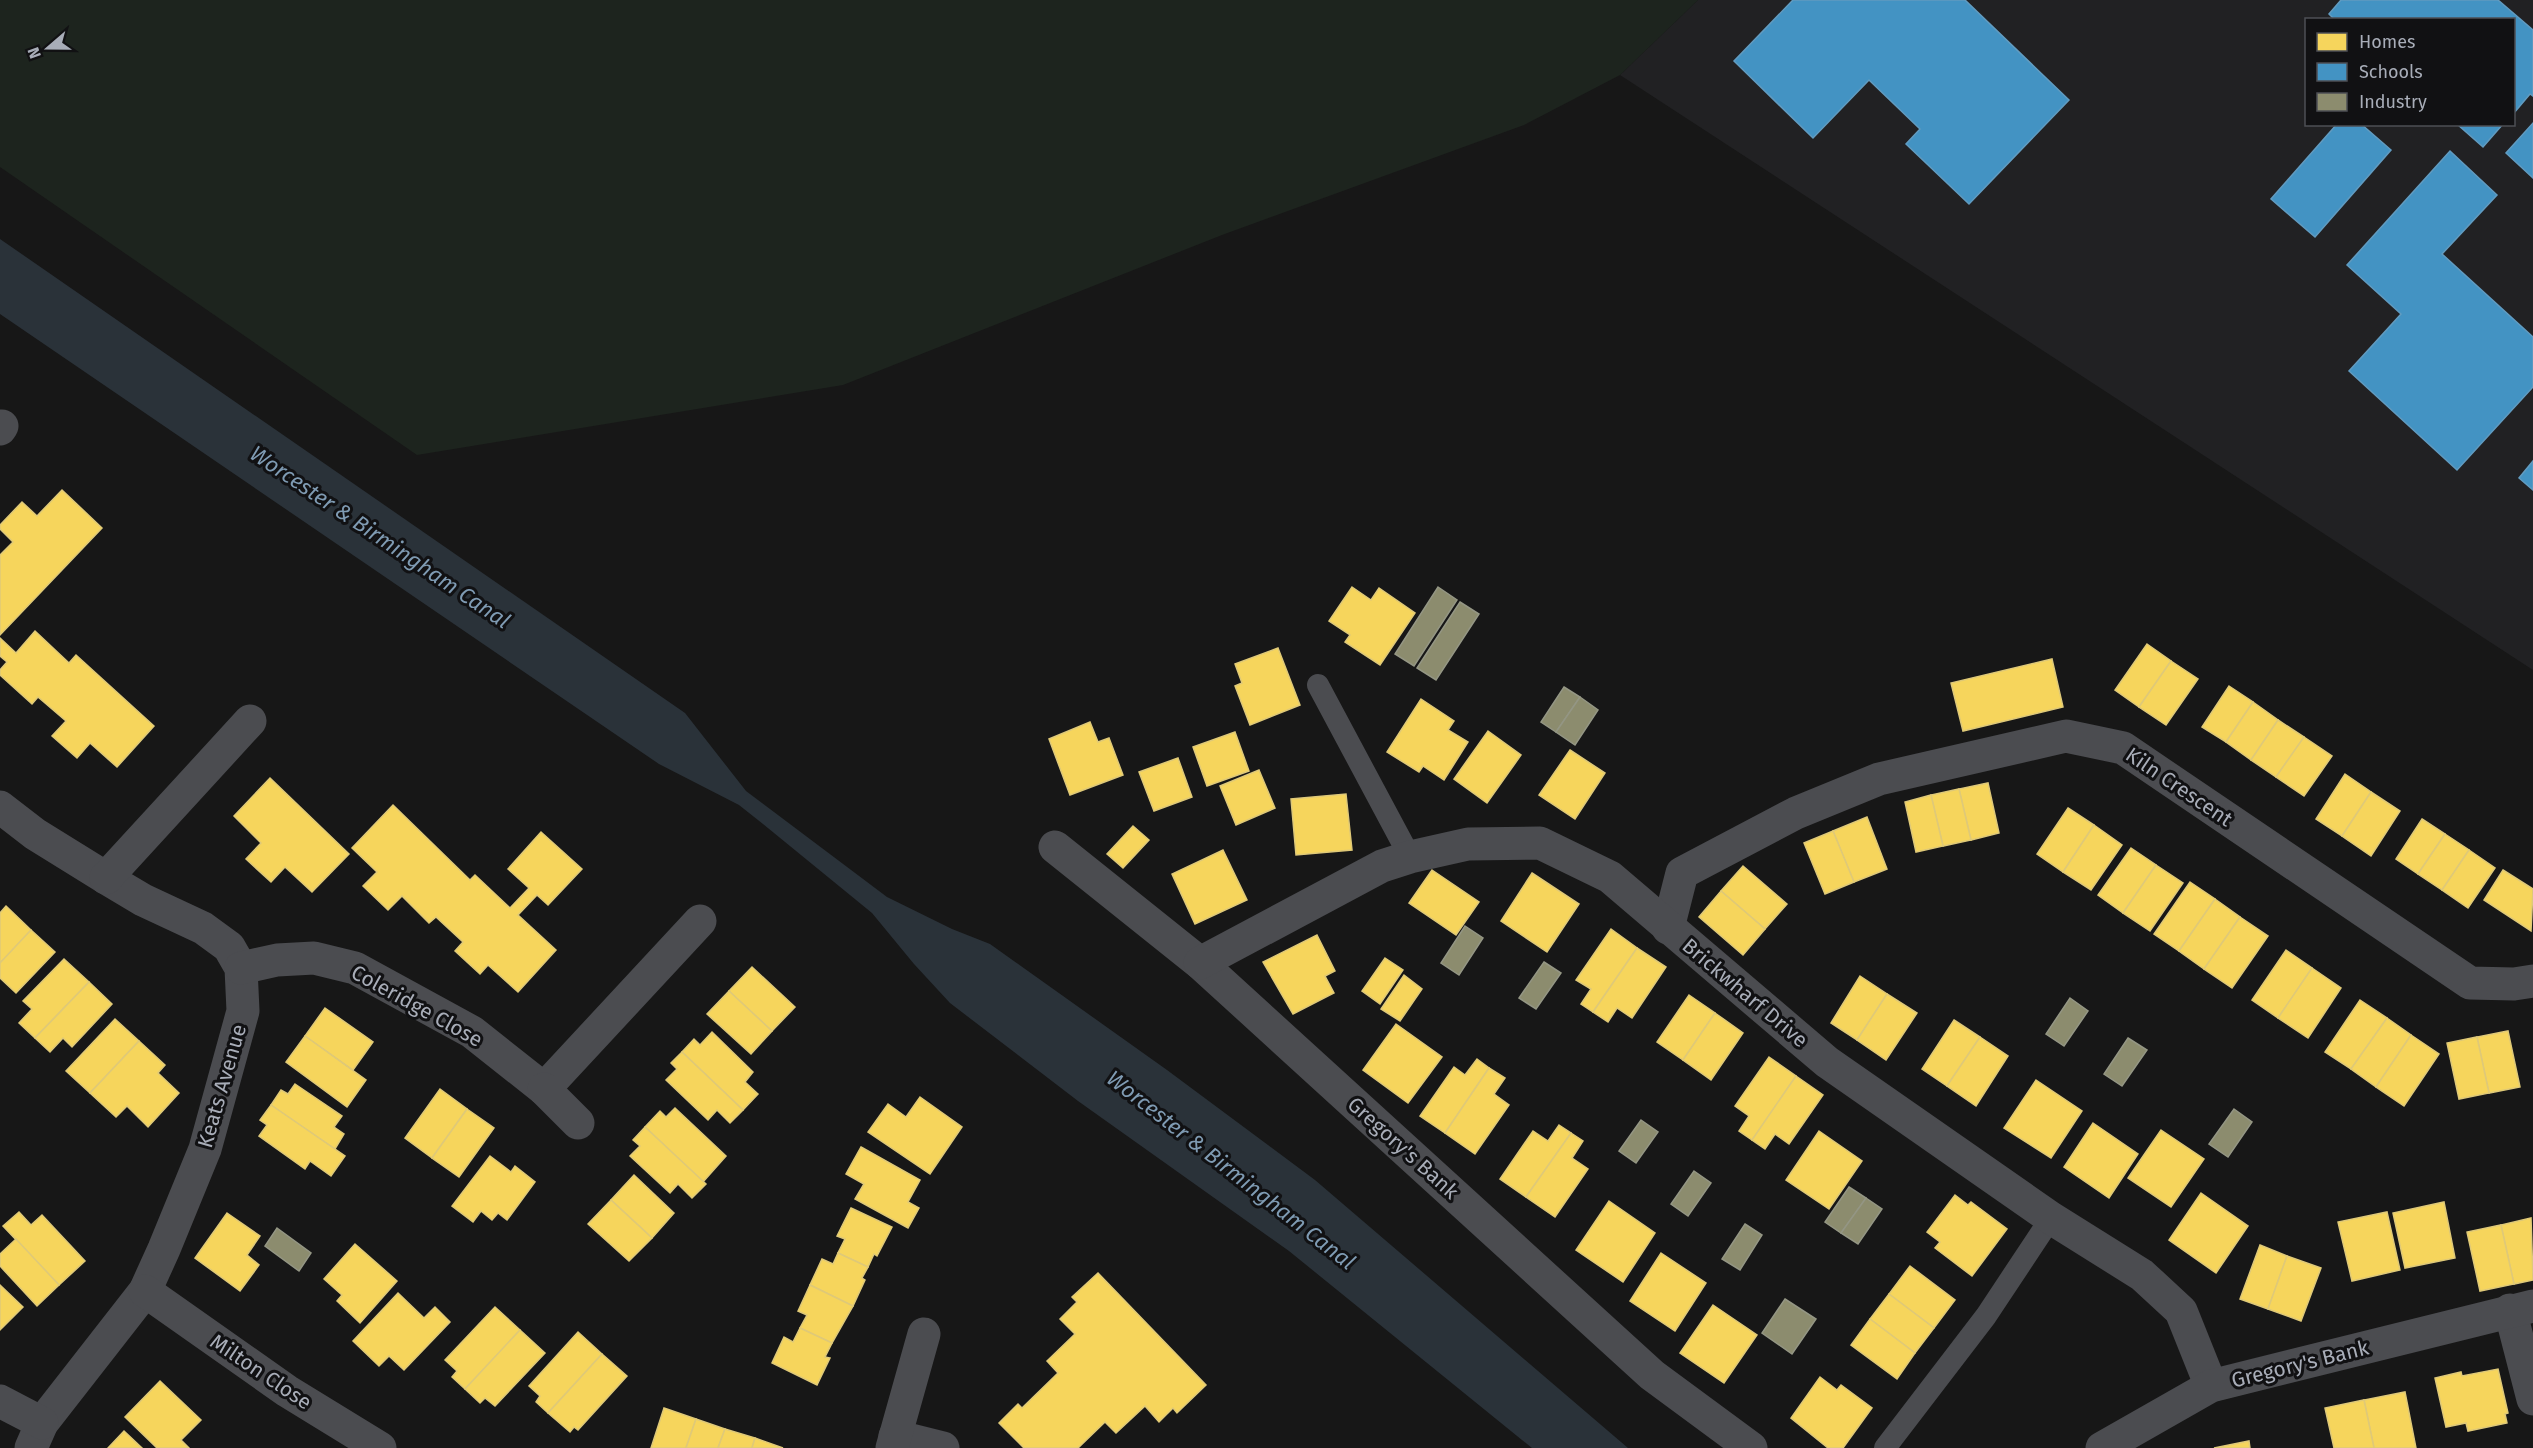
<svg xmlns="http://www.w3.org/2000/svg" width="2533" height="1448" font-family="'Fira Sans',sans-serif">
	<rect width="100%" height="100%" fill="#171717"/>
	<path fill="#212123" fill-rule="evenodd" d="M1698,0H2533V670L1620,75ZM2306,20H2514V124H2306Z"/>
	<path fill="#1d241e" d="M0,0H1698L1620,75L1524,125L1222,235L843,385L417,455L0,167Z"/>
	<path fill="#2a3239" d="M0,239L685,713L746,791L887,897L952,929L990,944L1167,1070L1315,1180L1628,1448H1532L1289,1251L1078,1101L950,1003L914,964L872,913L763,824L739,805L659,764L0,314Z"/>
	<g fill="#f6d55c" stroke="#dfc978" stroke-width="1.5">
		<path d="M62,490L102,528L0,635V555L13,542L0,529V525L22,502L37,516Z"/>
		<path d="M1352,587L1371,600L1379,588L1415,613L1380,665L1345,642L1350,635L1329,621Z"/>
		<path d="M35,631L69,663L76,655L154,726L117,767L90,743L77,758L52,736L66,721L38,697L32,704L0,675V670L7,662L0,656V638L16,653Z"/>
		<path d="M2147,644L2171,661L2139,707L2115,690Z"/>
		<path d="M1278,648L1300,705L1250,725L1235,686L1242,683L1235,664Z"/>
		<path d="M2052,659L2063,707L1963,731L1951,683Z"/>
		<path d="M2171,661L2198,679L2166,725L2139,707Z"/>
		<path d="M2229,686L2253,702L2226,742L2202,727Z"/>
		<path d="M1421,699L1454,721L1448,730L1468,742L1444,780L1423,766L1419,772L1387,752Z"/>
		<path d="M2253,702L2278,720L2251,760L2226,742Z"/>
		<path d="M2278,720L2304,737L2276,777L2251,760Z"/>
		<path d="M1090,722L1098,742L1109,738L1123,775L1070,795L1049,739Z"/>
		<path d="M1488,731L1521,755L1487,803L1454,779Z"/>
		<path d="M1235,732L1249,771L1207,786L1193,747Z"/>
		<path d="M2304,737L2332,756L2304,796L2276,777Z"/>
		<path d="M1570,750L1605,773L1575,819L1539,795Z"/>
		<path d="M1178,758L1192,797L1154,811L1139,772Z"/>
		<path d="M1259,770L1275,808L1236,825L1220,786Z"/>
		<path d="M2345,774L2371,792L2342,836L2316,819Z"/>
		<path d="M270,778L349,854L312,892L285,867L271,882L246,859L261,843L234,816Z"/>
		<path d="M1988,783L1999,833L1971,840L1959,789Z"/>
		<path d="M1959,789L1971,840L1943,846L1931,795Z"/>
		<path d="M2371,792L2400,811L2371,856L2342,836Z"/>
		<path d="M1346,794L1352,850L1296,855L1291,799Z"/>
		<path d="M1931,795L1943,846L1916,852L1905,802Z"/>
		<path d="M393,805L470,880L475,875L510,908L529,888L508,869L541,832L582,869L548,905L537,895L518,915L556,950L518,992L488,965L480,974L455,951L463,942L436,917L429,923L402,896L388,910L363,886L377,872L352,848Z"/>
		<path d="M2068,808L2094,825L2063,872L2037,854Z"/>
		<path d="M1867,817L1887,869L1854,882L1833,831Z"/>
		<path d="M2422,819L2445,834L2418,874L2396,859Z"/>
		<path d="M2094,825L2122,845L2091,890L2063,872Z"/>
		<path d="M1133,826L1149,840L1123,868L1107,854Z"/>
		<path d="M1833,831L1854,882L1825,894L1804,843Z"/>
		<path d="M2445,834L2469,850L2442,890L2418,874Z"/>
		<path d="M2131,848L2156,865L2123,913L2098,895Z"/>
		<path d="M1223,850L1247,900L1195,924L1172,874Z"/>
		<path d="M2469,850L2495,868L2468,908L2442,890Z"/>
		<path d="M2156,865L2183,883L2150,931L2123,913Z"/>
		<path d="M1743,866L1787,904L1765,929L1721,891Z"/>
		<path d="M1432,870L1479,902L1456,935L1409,903Z"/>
		<path d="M2503,870L2533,889L2531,931L2484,900Z"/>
		<path d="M1532,873L1579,904L1547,952L1501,921Z"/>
		<path d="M2190,882L2215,899L2179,951L2154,934Z"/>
		<path d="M1721,891L1765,929L1743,955L1699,917Z"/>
		<path d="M2215,899L2240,917L2204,969L2179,951Z"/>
		<path d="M6,906L31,930L0,963V913Z"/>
		<path d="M2240,917L2268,936L2232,988L2204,969Z"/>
		<path d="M1611,929L1637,948L1593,1012L1581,1004L1591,989L1576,980Z"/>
		<path d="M31,930L55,952L16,993L0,978V963Z"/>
		<path d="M1317,935L1335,971L1325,976L1334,993L1293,1014L1263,962Z"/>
		<path d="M1637,948L1666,967L1632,1018L1617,1008L1608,1022L1593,1012Z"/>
		<path d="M2286,950L2312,968L2278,1018L2252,1000Z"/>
		<path d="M1385,958L1403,970L1380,1004L1362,991Z"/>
		<path d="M64,959L89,982L35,1038L19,1023L32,1009L23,1001Z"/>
		<path d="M752,967L795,1007L772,1031L729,991Z"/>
		<path d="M2312,968L2341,988L2308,1038L2278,1018Z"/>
		<path d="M1404,975L1422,989L1400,1021L1381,1009Z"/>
		<path d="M1860,976L1887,994L1857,1040L1831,1023Z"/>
		<path d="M89,982L112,1004L72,1047L63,1038L50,1052L35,1038Z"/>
		<path d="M729,991L772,1031L751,1054L707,1014Z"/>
		<path d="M1887,994L1917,1013L1886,1060L1857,1040Z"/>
		<path d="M1689,995L1715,1013L1683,1060L1657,1042Z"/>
		<path d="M2360,1000L2387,1018L2351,1069L2325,1052Z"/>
		<path d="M325,1008L373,1042L353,1070L305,1036Z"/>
		<path d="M1715,1013L1743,1033L1711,1080L1683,1060Z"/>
		<path d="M2387,1018L2411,1035L2376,1087L2351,1069Z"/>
		<path d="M115,1019L139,1041L90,1093L66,1071Z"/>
		<path d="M1954,1020L1980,1037L1947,1086L1922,1069Z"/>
		<path d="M1396,1024L1442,1057L1408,1103L1363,1070Z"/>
		<path d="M2508,1031L2520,1087L2489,1093L2477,1037Z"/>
		<path d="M712,1032L753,1072L745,1082L758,1094L743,1110L682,1052L694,1039L700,1045Z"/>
		<path d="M2411,1035L2439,1054L2404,1106L2376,1087Z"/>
		<path d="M305,1036L366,1080L347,1107L286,1062Z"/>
		<path d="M1980,1037L2008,1056L1976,1106L1947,1086Z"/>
		<path d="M2477,1037L2489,1093L2459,1099L2447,1043Z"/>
		<path d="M139,1041L165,1065L158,1073L179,1093L148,1127L127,1106L116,1117L90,1093Z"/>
		<path d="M682,1052L743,1110L730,1123L717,1110L708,1120L666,1080L677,1069L671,1063Z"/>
		<path d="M1769,1057L1796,1076L1752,1140L1739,1131L1749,1116L1735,1106Z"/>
		<path d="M1477,1059L1489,1068L1445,1133L1420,1116L1454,1067L1465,1075Z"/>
		<path d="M1489,1068L1505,1078L1494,1094L1509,1105L1475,1154L1445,1133Z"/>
		<path d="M1796,1076L1823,1095L1789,1144L1775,1134L1765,1149L1752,1140Z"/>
		<path d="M2036,1080L2082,1111L2051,1158L2004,1128Z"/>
		<path d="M295,1084L342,1116L334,1127L344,1134L335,1149L271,1105L281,1090L288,1094Z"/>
		<path d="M440,1089L467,1109L432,1158L405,1138Z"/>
		<path d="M920,1097L962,1127L930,1174L868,1132L888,1104L906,1117Z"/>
		<path d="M271,1105L345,1156L331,1176L310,1161L305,1169L259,1136L267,1125L260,1120Z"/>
		<path d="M675,1108L726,1156L703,1182L645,1127L660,1111L666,1117Z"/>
		<path d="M467,1109L494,1128L459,1177L432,1158Z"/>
		<path d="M2093,1123L2138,1154L2109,1198L2064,1167Z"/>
		<path d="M1559,1125L1571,1133L1526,1197L1500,1179L1533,1131L1548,1141Z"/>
		<path d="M645,1127L706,1184L692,1198L678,1184L670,1193L630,1156L640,1146L633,1140Z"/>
		<path d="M2161,1130L2204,1159L2171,1207L2128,1178Z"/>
		<path d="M1819,1131L1862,1161L1829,1209L1786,1180Z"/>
		<path d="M1571,1133L1583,1141L1572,1158L1588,1169L1555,1217L1526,1197Z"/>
		<path d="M861,1147L920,1180L908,1202L919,1208L908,1228L855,1199L864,1184L846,1174Z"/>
		<path d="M490,1156L511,1172L515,1166L535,1182L507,1220L498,1213L492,1220L481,1211L473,1222L452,1206Z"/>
		<path d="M634,1175L674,1213L652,1238L611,1200Z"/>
		<path d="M2201,1193L2248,1226L2216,1273L2169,1240Z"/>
		<path d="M1955,1195L1968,1205L1971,1202L2007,1229L1972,1276L1935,1248L1940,1242L1927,1232Z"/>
		<path d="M611,1200L652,1238L629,1261L588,1224Z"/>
		<path d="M1609,1201L1655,1233L1623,1282L1576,1250Z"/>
		<path d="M2444,1202L2455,1258L2405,1268L2393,1213Z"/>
		<path d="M851,1208L892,1227L877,1256L874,1254L868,1267L838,1253L845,1239L837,1236Z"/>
		<path d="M19,1212L31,1225L42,1215L85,1261L59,1285L3,1226Z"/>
		<path d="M2387,1212L2400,1270L2352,1281L2338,1222Z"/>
		<path d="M227,1213L260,1236L247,1255L259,1265L240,1291L195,1258Z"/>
		<path d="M2531,1218L2533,1280L2514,1284L2501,1225Z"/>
		<path d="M2501,1225L2514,1284L2480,1291L2467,1232Z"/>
		<path d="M16,1239L59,1285L37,1306L0,1266V1254Z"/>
		<path d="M355,1244L397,1281L360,1323L337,1301L342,1295L324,1279Z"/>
		<path d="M2260,1245L2287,1256L2268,1309L2240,1299Z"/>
		<path d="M838,1253L868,1267L862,1278L865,1280L853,1306L810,1285L822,1259L833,1264Z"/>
		<path d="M1661,1253L1706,1283L1675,1331L1630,1301Z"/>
		<path d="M2287,1256L2321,1268L2301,1321L2268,1309Z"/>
		<path d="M1910,1266L1955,1300L1934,1328L1889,1294Z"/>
		<path d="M1098,1273L1206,1385L1177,1413L1173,1408L1159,1422L1145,1406L1116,1433L1105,1422L1078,1448H1024L999,1423L1018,1404L1022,1408L1058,1373L1047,1361L1075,1334L1060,1319L1077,1302L1072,1297Z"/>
		<path d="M0,1285L23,1307L0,1330Z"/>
		<path d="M810,1285L853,1306L832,1343L800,1328L807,1315L798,1311Z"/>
		<path d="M398,1293L424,1318L435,1307L450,1322L404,1370L389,1356L379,1366L353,1341Z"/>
		<path d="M1889,1294L1934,1328L1915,1353L1870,1319Z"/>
		<path d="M1713,1305L1757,1335L1724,1383L1680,1353Z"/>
		<path d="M495,1307L520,1330L465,1389L452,1377L457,1371L445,1360Z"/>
		<path d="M1870,1319L1915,1353L1897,1379L1851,1345Z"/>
		<path d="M800,1328L832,1343L825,1357L830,1358L817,1385L772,1363L784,1337L793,1342Z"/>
		<path d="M520,1330L545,1353L495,1406L485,1398L480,1403L465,1389Z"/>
		<path d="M578,1332L602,1354L548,1413L536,1402L540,1396L529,1386Z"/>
		<path d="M602,1354L627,1376L578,1430L574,1427L570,1432L548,1413Z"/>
		<path d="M2498,1369L2508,1413L2505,1414L2507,1423L2468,1431L2466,1423L2446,1427L2435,1378L2461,1372L2462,1376Z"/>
		<path d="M1820,1377L1837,1390L1841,1385L1872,1408L1843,1448H1828L1791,1418Z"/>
		<path d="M160,1381L201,1420L181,1440L189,1448H157L125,1417Z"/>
		<path d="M2405,1392L2416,1448H2374L2364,1400Z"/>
		<path d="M2364,1400L2374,1448H2334L2325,1408Z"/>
		<path d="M664,1408L696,1419L686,1448H651Z"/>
		<path d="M696,1419L725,1429L718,1448H686Z"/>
		<path d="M725,1429L755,1438L752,1448H718Z"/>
		<path d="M124,1431L142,1448H108Z"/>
		<path d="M755,1438L783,1448H752Z"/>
		<path d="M2249,1441L2250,1448H2214Z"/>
	</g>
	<g fill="#4393c3" stroke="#619bc0" stroke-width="1.5">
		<path d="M1793,0H1965L2069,100L1969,204L1906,144L1920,129L1869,80L1813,138L1734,61Z"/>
		<path d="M2341,0H2498L2533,30V96L2530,94L2514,113V20H2335L2329,14Z"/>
		<path d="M2533,123V178L2506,153Z"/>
		<path d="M2337,124H2361L2391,150L2315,237L2271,199Z"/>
		<path d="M2457,124H2503L2483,147Z"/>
		<path d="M2450,151L2497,195L2442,254L2533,337V387L2457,470L2349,371L2401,314L2347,265Z"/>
		<path d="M2533,461V490L2519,478Z"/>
	</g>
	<g fill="#8c8c6e" stroke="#949684" stroke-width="1.5">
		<path d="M1438,587L1457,600L1414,666L1395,654Z"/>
		<path d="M1460,602L1479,614L1436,680L1417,668Z"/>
		<path d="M1564,687L1580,697L1556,732L1541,722Z"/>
		<path d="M1580,697L1598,710L1575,745L1556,732Z"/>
		<path d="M1465,926L1483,938L1459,975L1441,963Z"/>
		<path d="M1544,962L1561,973L1536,1009L1519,998Z"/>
		<path d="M2070,998L2088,1011L2064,1046L2046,1034Z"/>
		<path d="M2128,1038L2147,1050L2122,1086L2104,1074Z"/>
		<path d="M2234,1109L2252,1122L2228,1157L2209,1144Z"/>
		<path d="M1641,1120L1658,1132L1636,1163L1619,1151Z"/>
		<path d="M1694,1171L1711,1183L1688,1216L1671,1204Z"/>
		<path d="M1849,1187L1866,1198L1841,1233L1825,1222Z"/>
		<path d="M1866,1198L1882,1209L1858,1244L1841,1233Z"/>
		<path d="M1745,1224L1762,1235L1740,1270L1722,1259Z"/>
		<path d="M277,1228L311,1253L299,1271L265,1246Z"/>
		<path d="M1785,1299L1816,1319L1792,1354L1762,1333Z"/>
	</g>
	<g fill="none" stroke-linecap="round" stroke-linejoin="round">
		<g stroke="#4b4c50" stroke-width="22">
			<path d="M1318,685L1410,857"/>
			<path d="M1885,1448L1986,1316L2051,1218"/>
		</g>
		<g stroke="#4b4c50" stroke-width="33">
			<path d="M0,429L2,426"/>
			<path d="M0,807L35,834L106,878L143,900L203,928L229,947L241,968L243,1011L205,1149L164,1249L145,1291L42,1423L31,1448"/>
			<path d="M1055,847L1200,963L1652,1375L1751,1448"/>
			<path d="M106,878L250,721"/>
			<path d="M1668,928L1682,873L1796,813L1879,779L2066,736L2123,748L2470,983L2514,984L2533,981"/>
			<path d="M1200,963L1382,866L1410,857L1468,844L1540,843L1610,877L1827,1062L2051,1218L2142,1275L2181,1311L2211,1386"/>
			<path d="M241,968L277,960L314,958L355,968L472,1032L544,1089L700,921"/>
			<path d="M544,1089L578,1123"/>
			<path d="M145,1291L287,1391L380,1448"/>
			<path d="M2510,1310L2533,1399"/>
			<path d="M0,1401L42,1423"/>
			<path d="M895,1436L943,1448"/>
			<path d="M892,1448L924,1334"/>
			<path d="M2102,1448L2211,1386L2533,1306"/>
		</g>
	</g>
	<g text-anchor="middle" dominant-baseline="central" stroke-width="6" stroke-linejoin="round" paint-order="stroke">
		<g font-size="21" fill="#a8adb8" stroke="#111113">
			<text transform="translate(2179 787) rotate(34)">Kiln Crescent</text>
			<text transform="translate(1745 993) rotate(40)">Brickwharf Drive</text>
			<text transform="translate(417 1006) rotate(29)">Coleridge Close</text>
			<text transform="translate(222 1086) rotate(-74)">Keats Avenue</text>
			<text transform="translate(1403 1148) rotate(42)">Gregory's Bank</text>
			<text transform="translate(2300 1364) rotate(-14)">Gregory's Bank</text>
			<text transform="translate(261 1372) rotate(34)">Milton Close</text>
		</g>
		<g font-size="22" font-style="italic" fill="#7f9bb3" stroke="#111113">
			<text transform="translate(380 537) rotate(34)">Worcester &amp; Birmingham Canal</text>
			<text transform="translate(1231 1170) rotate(38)">Worcester &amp; Birmingham Canal</text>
		</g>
	</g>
	<rect x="2305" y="18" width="210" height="108" fill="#111113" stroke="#4d4f55" stroke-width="1.5"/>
	<rect x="2317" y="33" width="30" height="18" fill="#f6d55c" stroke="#4d4f55" stroke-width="1.5"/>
	<text x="2359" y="48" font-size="18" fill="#a8adb8">Homes</text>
	<rect x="2317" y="63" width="30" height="18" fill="#4393c3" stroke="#4d4f55" stroke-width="1.5"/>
	<text x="2359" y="78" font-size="18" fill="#a8adb8">Schools</text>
	<rect x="2317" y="93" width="30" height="18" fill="#8c8c6e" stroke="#4d4f55" stroke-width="1.5"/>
	<text x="2359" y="108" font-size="18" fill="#a8adb8">Industry</text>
	<g transform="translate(48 48) rotate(250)" stroke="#111113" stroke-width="4.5" paint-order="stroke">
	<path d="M0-4.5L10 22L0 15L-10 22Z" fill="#a8adb8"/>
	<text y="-9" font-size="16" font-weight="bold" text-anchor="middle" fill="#a8adb8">N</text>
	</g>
</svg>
